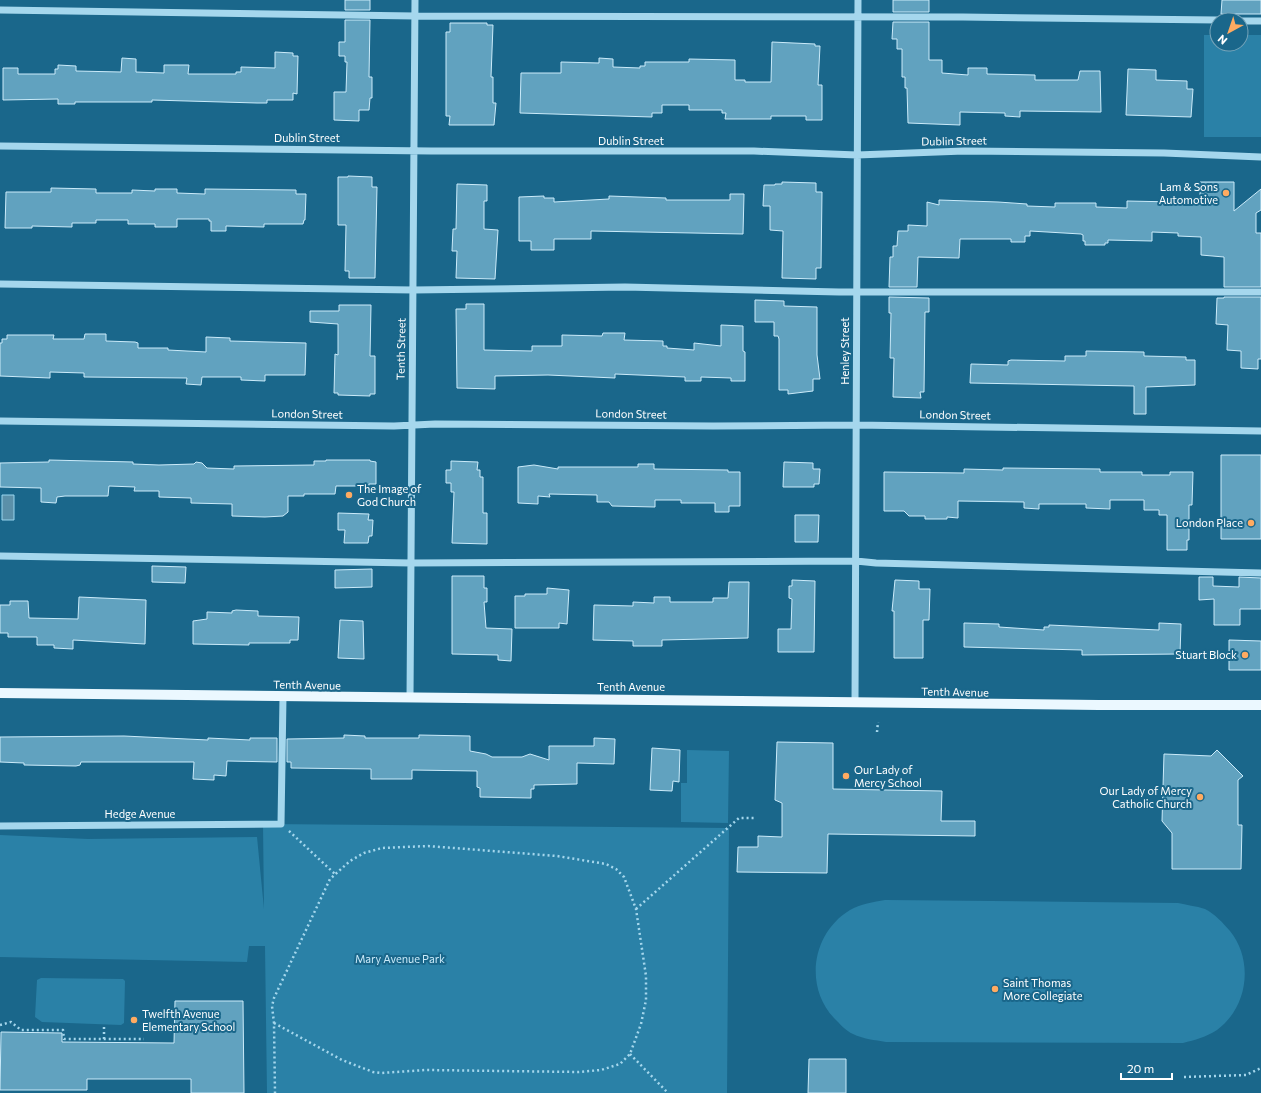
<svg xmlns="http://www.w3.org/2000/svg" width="1261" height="1093" viewBox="0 0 1261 1093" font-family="Commissioner,sans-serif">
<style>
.green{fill:#2a81a7}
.water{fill:#5b90a9;stroke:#98d6ef}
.building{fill:#61a2bf;stroke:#cbebfa}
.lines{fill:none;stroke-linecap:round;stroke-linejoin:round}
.path{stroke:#a5d7ed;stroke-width:2.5;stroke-dasharray:2 3;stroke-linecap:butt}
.minor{stroke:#a5d7ed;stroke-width:7}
.major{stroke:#ebf8ff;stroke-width:10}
.poi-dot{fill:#ffab61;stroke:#1a678b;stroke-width:1.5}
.labels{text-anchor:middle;stroke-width:4;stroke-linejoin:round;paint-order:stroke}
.street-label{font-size:11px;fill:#fff;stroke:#1a678b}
.poi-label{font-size:11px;fill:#fff;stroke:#1a678b;text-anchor:end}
.park-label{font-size:11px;fill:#cbebfa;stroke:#1a678b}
</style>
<rect width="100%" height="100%" fill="#1a678b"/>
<path class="green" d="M1204,35h13v9h24v-9h20v102h-57z
M687,750l42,1 -1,72 -47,-1v-39h6z
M263,824l466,4 -2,265h-460l-2,-147h-16l-2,16 -247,-5v-122l88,4 169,-2 7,72z
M885,900l293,3c8,2 18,3 27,6 10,5 18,14 25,22 24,30 18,76 -13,99 -11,7 -22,10 -34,13l-297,-1c-11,-2 -23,-3 -33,-8 -7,-3 -13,-10 -19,-16 -30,-32 -22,-85 16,-108 10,-6 24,-8 35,-10z
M41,978l82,1 2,2 -1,42 -3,2 -79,-3 -7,-5 2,-37z"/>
<path class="water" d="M2,495h12v25h-12z"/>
<path class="building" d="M345,0h25v10h-25z
M893,0h36v12h-36z
M1222,0h39v14h-40z
M345,20h25l-1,57h3v21h-2l-1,12h-10v11l-25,-1v-28h12l1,-30h-2v-6h-6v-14h6z
M893,22h36v38h13v13l26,2v-7h19v6l48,1v5h43l2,-9h20l1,41 -81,-1v6l-15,-1v-3l-45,-1v13l-52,-2 -1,-35h-2v-11h-3v-28h-5v-10h-5z
M450,23h37v2h6l-2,52h2v26h3l-2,22h-45l1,-9h-4v-84h4z
M772,42l43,2v2h5l-2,39h4v35h-16v-4h-35v3h-46l1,-6h-4v-3h-33v-5h-27v8h-10v4l-132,-4 1,-40h40v-11l38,1v-5l14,1v8l27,1v-2h5v-4h44v-3l46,1v20h10v2h26z
M275,52l18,1v3h5l-1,38 -4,-1v7h-26v3h-10l-105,-3v2h-77v2h-17v-5l-55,1v-32h15v6h37v-5h3v-4l18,1v5l45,1 1,-14 14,1v13l28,1v-8h25l-1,9h48v-2h5v-5l34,1z
M1128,69l28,1v10l31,1v8h6l-2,28 -65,-2z
M348,176l24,1v10h5l-2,91h-26v-7h-4l1,-46h-8v-48h10z
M782,182l34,1v9h6l-1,76h-5v11l-34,-1 1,-47 -13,-1v-24h-7l1,-21h11v-1h7z
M1200,182h34v29l27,-22v21l-5,3v20h5v54h-37v-30l-23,-2v-18l-23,-1v-3l-26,-1v9l-44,-1v3h-3v2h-20v-4h-2v-6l-2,-1 -51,-3v5h-5v6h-14v-3h-51l-1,19 -41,-1 -1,30h-28l1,-30h3v-11h4l1,-15h10v-6l19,1v-24l12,3v-5l59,2 29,2v2l28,1v-4h41v4l31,1v-7l48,1v-4h25z
M457,184l30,1v16h-3v28l14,1 -3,49 -39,-1 1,-27h-5l1,-22h3z
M51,188l45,1v4h36v-3l23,1v-2h22v4l28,1v-5l91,1v4h10l-1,26h-1l-1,4h-39v3l-38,-1v5h-15v-10h-2v-2h-32v8h-22v-3h-27v-4h-32v3h-24v4l-40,-1v2h-27l1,-36h45z
M730,194h14l-1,40 -152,-3v8h-37v11h-23v-9h-12v-44l25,-1v2h10v4l55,-3v-3l57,2v2h64z
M889,297l40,1v14h-4l-1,80h-4l1,6 -28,-1 1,-39h-4l1,-45h-2z
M1224,297h37v62h-3v10l-17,-1v-17l-14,-1 1,-25 -12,-1 1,-26h7z
M755,300l29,1v5l33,1v48l3,24h-7v12l-25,3v-4h-9v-51l-1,-3h-4v-14h-19z
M466,304h18v46l48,1v-5h30v-11l40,1 1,-3h22l-1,7 39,1v5h4v2l27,2v-7l27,3v-21l22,1v25l2,1v29h-14v-3l-30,-1v4h-16v-4l-70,-3v4l-67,-3 -53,1v13l-38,-1 -1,-79h10z
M339,305h32l-1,51h5v38h-5v2l-32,-1v-2h-4l1,-39 3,1v-31l-28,-2v-11h29z
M85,334h21v7l29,1 3,1v5h30v2l38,2v-15l24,1v3l76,2 -1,32h-40v6l-24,-1v-3h-39l-1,8 -15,-1 1,-6 -103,-1v-4l-34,-1v6l-50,-2v-33h2v-4h5v-4h47l-1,4h31z
M1086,351l58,1v4l42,1v3h9v25l-49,2v27h-12v-28l-164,-3 1,-19 37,1v-4l3,-1 54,1v-5h21z
M1221,455h40v84h-40z
M49,460l84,2v2l26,1 35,-1 2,-2 6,1 5,5 27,1v-3l80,-1v-4h12v-1h44v1l6,1v22h-7v2h-33l-1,8h-31v2h-16v16l-5,4 -18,1 -33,-1v-12l-41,-1v-5l-32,-1v-6h-25l1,-4 -26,-1 -1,10h-43l-8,1 -1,6 -15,-1v-14l-41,-1v-24l49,-1z
M451,461l27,1 -1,8h3v7h3v36h4v31l-35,-1 2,-51h-3v-9h-5v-13h5z
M784,462l29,1v6h7l-1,15h-5v3h-31z
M638,464h16v5l74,1v2h12v34h-11v6h-14v-9h-34v-3h-26v7l-43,-1 -3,-4h-12v-7l-48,-1 1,3 -12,-1v8l-20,-1v-36l16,-2 24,4v-2h80z
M1003,468l97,1v3h42v3h28v-3h23l-1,33h-3v35h-2v10h-20v-35h-8v-5h-15v-10h-34v9l-24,-1v-4h-47v5l-15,-1v-6l-66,-1v17l-11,-1v2h-22v-3h-16l-5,-5h-20v-39l80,1v-4l39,1z
M338,513l31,1 -1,6h5l-1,16h-3l-1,7h-24l1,-13h-7z
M795,515h24l-1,27h-23z
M152,566l34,1 -1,16 -33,-1z
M372,569v18l-37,1v-18z
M452,576h32v12h3v14h-3l2,26 26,1 -1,32 -13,-1v-5l-46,-1z
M1199,577h14v9l26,1v-10l22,1v31h-21v16h-26v-26l-15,1z
M792,580l23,1 -1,71h-36v-23h13l1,-30 -3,-1v-12h3z
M895,580l24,1v8h11l-1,31h-6v38h-29v-47h-2z
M729,582h20l-1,56 -86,2v6h-29v-5l-40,-1 1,-35 39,1v-4l21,1v-6h16v5h43v-4h15z
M547,588l22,2 -2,34 -8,-1v5h-44v-32h10v-2h22z
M79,597l67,3 -1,44 -72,-4v9l-19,-1v-3h-17v-8h-29v-4h-8v-28h10v-4h18l1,17 49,1z
M236,610l22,1v5l41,1 -1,23h-8v3h-41v2l-56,-1v-23l14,-2v-7l25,1v-2z
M340,620l23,1 1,38 -26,-1z
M964,623l35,1v3l45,3v-3h5v-2l110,5v-7l22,1 -1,30 -98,1v-5l-118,-3z
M1229,640l32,1v29h-32z
M344,735l21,1v2h54v-3l51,1v15l16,3 6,3h30l8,-3 19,6v-14h45v-8l21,1 -1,25 -37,-1v21l-43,1v4h-3v9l-51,-1v-9l-3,-1v-16l-65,-1v9h-41v-10l-80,-1v-6h-4v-23l57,-1z
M124,736l84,4v-2l42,2v-2h27v24l-50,-1 -1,15 -12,-1v5l-21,-1 1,-17h-113l-1,3 -4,1 -52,-1v-2l-24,-1v-25z
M777,742l56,1v46l109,2 -1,30h34v15l-147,-2 -1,39 -90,-1 1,-25h20v-11l24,1v-34l-7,-3z
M652,748l28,2 -1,32 -6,-1 -1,10 -22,-1z
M1217,750l26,26 -5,4v45h4l-1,44h-69v-36l-10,-12 2,-67 47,2z
M175,1001h68l1,92h-53v-14h-104v11h-87l1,-58 61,1v9l112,1z
M809,1059h37v34h-38z"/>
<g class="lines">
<path class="path" d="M877,732l1,-10
M289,831l46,43
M636,909l103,-91h15
M274,1023l68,37 31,12 8,1 45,-3 153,2 22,-2 19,-6 10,-10 11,-30 5,-24v-24l-10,-67 -12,-32 -8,-8 -10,-5 -49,-8 -129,-10 -46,2 -18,5 -14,8 -20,18 -56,119 -2,8 2,17 1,70
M0,1025l11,-3 10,8h42l1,9h80
M104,1039v-14
M630,1054l38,39
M1184,1077l62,-2 15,-7"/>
<path class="minor" d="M0,10l415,6 548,1 254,3
M1241,21h20
M0,146l431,5h323l103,4 107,-4 200,2 97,4
M0,284l413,6 212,-3 214,5h422
M0,421l394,5 41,-2 278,2 143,-1 405,6
M0,556l411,7 445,-2 20,2 385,10
M410,698l5,-698
M855,702l3,-702
M0,826l281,-2 2,-127"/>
<path class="major" d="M0,693l1099,12h162"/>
</g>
<g class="poi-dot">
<circle cx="1226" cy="193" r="4"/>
<circle cx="349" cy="495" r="4"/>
<circle cx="1251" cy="523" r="4"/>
<circle cx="1245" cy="655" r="4"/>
<circle cx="846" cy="776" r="4"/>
<circle cx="1200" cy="797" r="4"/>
<circle cx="995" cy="989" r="4"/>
<circle cx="134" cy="1020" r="4"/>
</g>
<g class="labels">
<g class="street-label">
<text x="307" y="142">Dublin Street</text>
<text x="631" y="145">Dublin Street</text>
<text transform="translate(954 141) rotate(-1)" y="4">Dublin Street</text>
<text transform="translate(401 349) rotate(-89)" y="4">Tenth Street</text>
<text transform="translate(845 351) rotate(-90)" y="4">Henley Street</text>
<text transform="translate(307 414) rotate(1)" y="4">London Street</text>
<text transform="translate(631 414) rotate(1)" y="4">London Street</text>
<text transform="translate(955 415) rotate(1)" y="4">London Street</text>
<text transform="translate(307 685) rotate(1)" y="4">Tenth Avenue</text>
<text x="631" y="691">Tenth Avenue</text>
<text transform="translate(955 692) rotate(1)" y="4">Tenth Avenue</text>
<text x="140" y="818">Hedge Avenue</text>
</g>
<g class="poi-label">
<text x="1218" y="191">Lam &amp; Sons<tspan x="1218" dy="13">Automotive</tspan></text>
<text x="357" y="493" text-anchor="start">The Image of<tspan x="357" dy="13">God Church</tspan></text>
<text x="1243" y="527">London Place</text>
<text x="1237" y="659">Stuart Block</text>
<text x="854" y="774" text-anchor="start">Our Lady of<tspan x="854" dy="13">Mercy School</tspan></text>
<text x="1192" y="795">Our Lady of Mercy<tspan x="1192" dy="13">Catholic Church</tspan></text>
<text x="1003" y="987" text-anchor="start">Saint Thomas<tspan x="1003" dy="13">More Collegiate</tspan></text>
<text x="142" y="1018" text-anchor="start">Twelfth Avenue<tspan x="142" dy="13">Elementary School</tspan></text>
</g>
<g class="park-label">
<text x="400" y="963">Mary Avenue Park</text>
</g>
</g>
<g transform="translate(1229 32) rotate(220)"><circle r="19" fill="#1a678b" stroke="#76a4b9"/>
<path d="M0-3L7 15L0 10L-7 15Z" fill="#ffab61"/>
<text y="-6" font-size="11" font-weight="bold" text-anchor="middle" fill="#ffffff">N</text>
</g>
<path d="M1121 1073v6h51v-6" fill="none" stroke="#ffffff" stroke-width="2"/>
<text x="1127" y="1073" font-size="12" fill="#ffffff" stroke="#1a678b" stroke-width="3" paint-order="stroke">20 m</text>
</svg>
